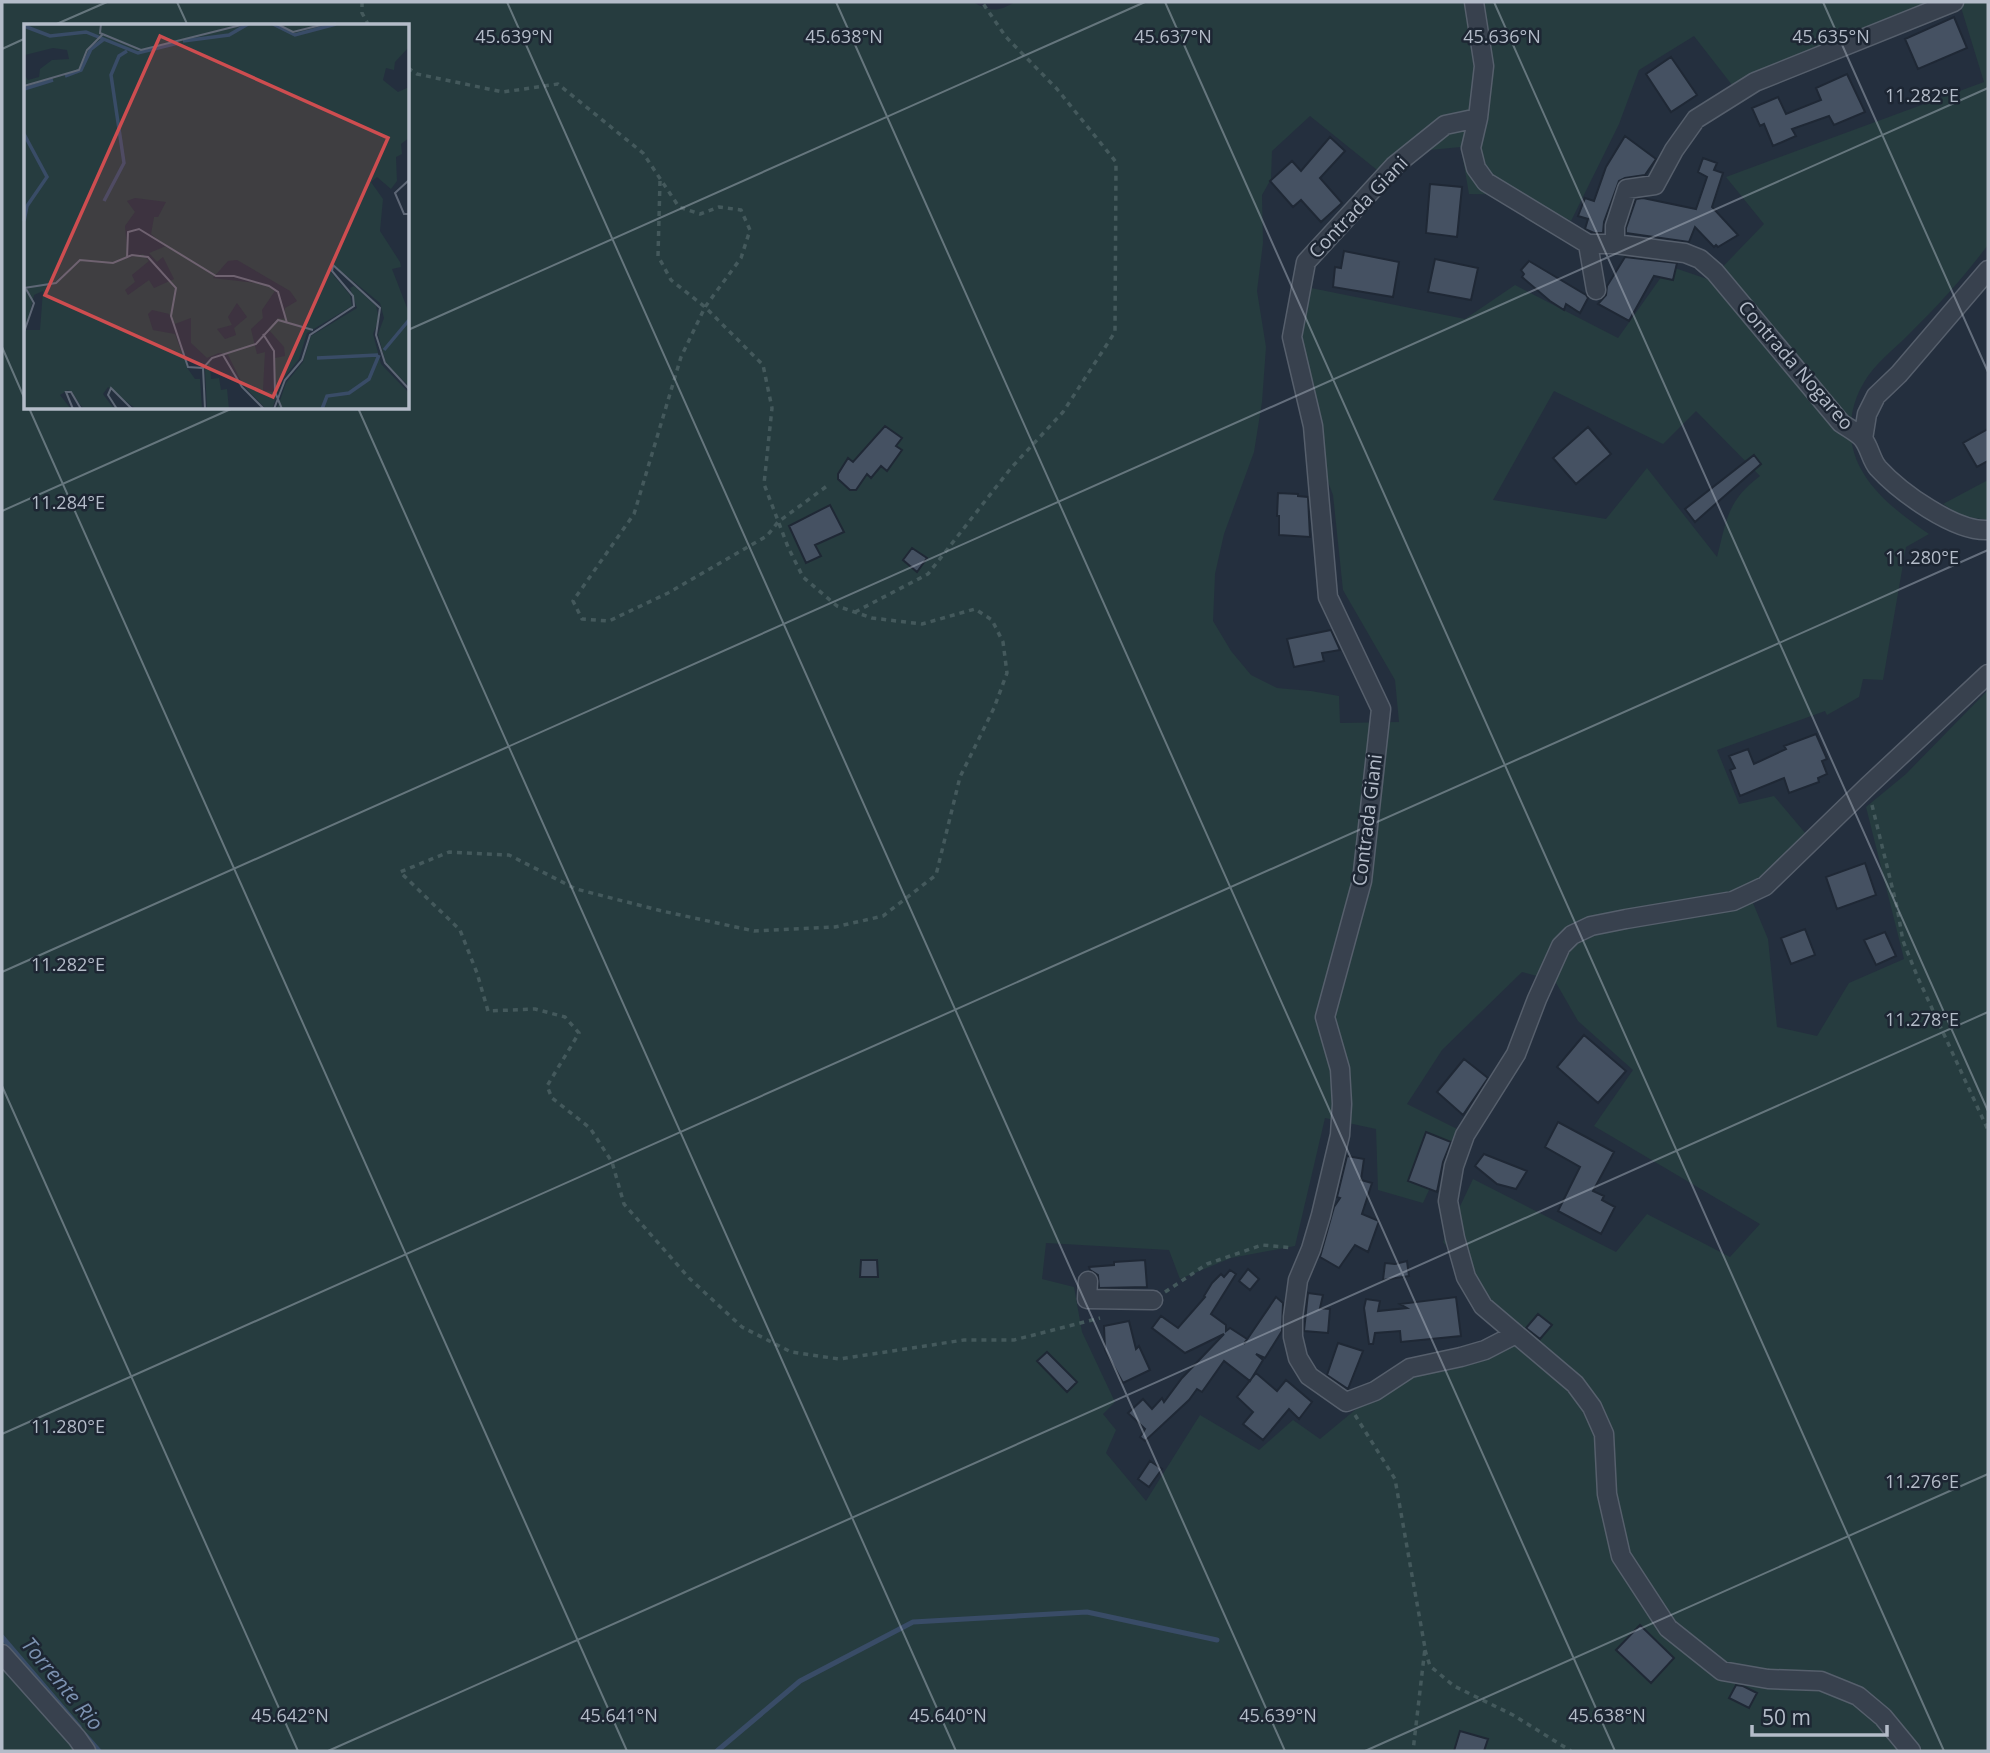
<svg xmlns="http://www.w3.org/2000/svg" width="1990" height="1753" viewBox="0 0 1990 1753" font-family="'Open Sans',sans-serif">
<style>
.green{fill:#263c3f;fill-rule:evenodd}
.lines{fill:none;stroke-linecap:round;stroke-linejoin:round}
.stream{stroke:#394c67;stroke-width:5}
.building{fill:#455162;stroke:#1f2835;stroke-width:2}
.minor-casing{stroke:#565f6c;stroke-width:21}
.path{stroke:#44595c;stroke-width:3.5;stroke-dasharray:5 5;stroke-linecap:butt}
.minor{stroke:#38414e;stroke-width:18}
.ticks{fill:none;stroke:#b4bcc9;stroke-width:2;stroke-opacity:0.45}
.labels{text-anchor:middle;stroke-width:5;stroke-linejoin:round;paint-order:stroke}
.street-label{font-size:19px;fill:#b4bcc9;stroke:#1d2633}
.water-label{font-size:21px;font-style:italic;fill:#7c92b1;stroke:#1d2633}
.inset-river{fill:none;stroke:#394c67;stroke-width:3.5}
.inset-road{fill:none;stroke:#5e6776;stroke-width:2}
.view{fill:#ce4d50;fill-opacity:0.15;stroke:#ce4d50;stroke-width:3.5}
.inset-edge{fill:none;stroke:#b4bcc9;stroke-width:3.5}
.ticks-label{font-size:18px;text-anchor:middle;fill:#b4bcc9;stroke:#1d2633;stroke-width:5;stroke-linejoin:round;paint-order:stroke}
</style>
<rect width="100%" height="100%" fill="#242f3e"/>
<path class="green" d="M2,2h971c17,10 25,10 42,0h973v243c-23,30 -48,59 -75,85 -14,15 -33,29 -45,46 -10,15 -15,28 -17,45 -5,53 39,86 78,113l-23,13 -23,133 -20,-1 -4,18 -32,18 -2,-4 -108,39 22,54 35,-8 32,38 -53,69 15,36 9,88 40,9 32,-53 55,-24 -38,-152 40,-33 82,-84v1061h-1986zM1960,4l24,78 -258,95 38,47 -54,56 -41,-14 -51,72 -103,-53 -50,34 -159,-32 -13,87 14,52 26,69 10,95 52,90 4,42 -59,1 -1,-27 -28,-5 -34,-3 -26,-13 -20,-24 -18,-30 2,-47 9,-40 30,-82 8,-50 4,-55 -9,-56 6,-48 -1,-48 9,-16 1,-28 38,-35 77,62 32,-27 42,-4 8,47 53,1 49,26 48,-97 20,-54 55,-34 45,58zM26,26h382v382h-382zM1554,391l109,53 33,-33 64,65c-33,25 -33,43 -43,81l-70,-89 -41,51 -113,-19zM1522,972l33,9 23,40 55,49 -39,56 166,98 -30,33 -83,-43 -31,38 -143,-73 -30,63 70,84 -26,25 -73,10 -94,78 -27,-19 -34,30 -59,-35 -54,86 -40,-48 10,-23 -13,-16 12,-12 -33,-70 -8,-45 -32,-8 4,-36 123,7 11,29 51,-21 64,-12 30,-128 51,11 2,61 45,13 34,-74 -50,-25 35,-54z
M1988,480v40l-27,-4 -18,-12z"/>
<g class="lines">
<path class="stream" d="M2,1637l77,90
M85,1735l14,16
M717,1751l83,-70 113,-59 174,-10 130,28"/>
</g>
<path class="building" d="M1954,17l13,31 -49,21 -13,-30z
M1671,57l26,38 -26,17 -25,-38z
M1847,74l18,38 -31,13 -5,-9 -37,13 4,7 -23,10 -9,-22 -4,2 -8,-18 26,-11 8,17 35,-14 -5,-12z
M1625,136l31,23 -11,16 -20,3 -6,3 -15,41 -1,11h-9l-9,-4 3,-10 -10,-3 7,-18 9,3 12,-34z
M1330,137l15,14 -25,27 22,25 -21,19 -20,-22 -8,7 -23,-26 22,-20 9,10z
M1703,158l14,5 -3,7 9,3 -11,34 26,28 -20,12 -2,-2 -2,2 -19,-20 -6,15 -63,-9v-5l10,-29 7,-1 53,11 11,-32 -9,-5z
M1430,184l32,3 -5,50 -31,-4z
M1344,251l55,11 -6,35 -60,-10 2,-20 6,1z
M1625,257l52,6 -4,17 -19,-4 -25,45 -31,-17 8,-9 1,-9z
M1435,259l43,9 -7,32 -43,-8z
M1529,261l57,34 2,3 -8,15 -14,-9 -2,6 -14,-9 -28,-24 2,-3 -3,-4z
M885,426l17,12 -6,8 6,4 -15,21 -6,-5 -10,12 -4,-4 -11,16h-6l-12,-11v-5l10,-16 5,4z
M1588,427l23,27 -35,30 -23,-26z
M1988,429v32l-11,6 -14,-24z
M1754,455l7,9 -66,58 -10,-13z
M1278,493l20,1v2l10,1 2,40 -31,-2v-19h-2z
M830,505l14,27 -29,13 6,11 -15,7 -17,-37z
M912,548l15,10 -10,14 -14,-12z
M1331,630l9,20 -18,3 2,8 -30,6 -7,-28z
M1816,734l11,25 -5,2 5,13 -9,4 1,4 -30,11 -5,-15 -44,18 -10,-26 5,-2 -6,-12 19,-7 6,15 32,-15 -2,-3z
M1865,863l11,32 -39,14 -11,-32z
M1805,929l10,26 -24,9 -10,-26z
M1885,932l11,24 -20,9 -12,-25z
M1584,1035l42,36 -28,32 -41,-36z
M1464,1059l24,19 -25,37 -26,-23z
M1558,1122l56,30 -21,39 11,5 -2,4 13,7 -14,27 -43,-23 22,-44 -35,-20z
M1426,1132l25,10 -8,20 -6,30 -29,-11z
M1484,1154l43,17 -11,18 -19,-5 -22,-18z
M1347,1156l17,3 -3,21 11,3 -10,31 17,7 -11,31 -13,-7 -16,23 -19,-11 14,-50 6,-9 -3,-1z
M861,1260h16l1,17h-18z
M1145,1260l2,27 -48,1 -1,-13 -8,-5 -1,-3 25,-2v-3z
M1407,1261l2,15 -26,4 2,-17 10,1z
M1248,1269l11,10 -9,11 -11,-9z
M1230,1270l6,4 -25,40 15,11v6l4,-3 17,11 -3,5 32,-47 7,6 -1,28 -17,27 -9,-4 7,6 -13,21 -26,-20 -22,31 -5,-3 -8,11 -44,41 -5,-4 5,-8 -17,-16 15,-14 9,10 10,-11 2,4 18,-24 42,-44 -39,19 -33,-25 9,-12 17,12 27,-31 -1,-1 8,-13 9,-9 3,3z
M1308,1293l15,2 -3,13 10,1 -2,24 -24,-2z
M1456,1297l5,39 -60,6 -1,-11 -25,2 -2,11h-4l-5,-36 2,-9 14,2 -2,10 29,-3 -7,-4z
M1538,1314l14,11 -12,14 -14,-11z
M1129,1321l7,28 3,-3 11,24 -27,13 -18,-33 -1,-24z
M1338,1343l25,8 -15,38 -21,-14z
M1047,1352l30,30 -10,10 -30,-31z
M1256,1373l21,18 9,-11 26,22 -13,17 -10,-10 -26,31 -20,-16 10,-12 -16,-15z
M1150,1461l12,8 -13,18 -11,-8z
M1640,1625l34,33 -23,25 -35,-33z
M1736,1685l7,1 14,7 -8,15 -20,-10z
M1460,1731l28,8 -4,12h-30z"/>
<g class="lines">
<defs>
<path id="minor" d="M1474,2l10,64 -6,52 -7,30 5,20 10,14 102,62h27l70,9 15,6 15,13 126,151c7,5 17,10 22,16 7,9 8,21 15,29 22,24 77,64 110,62
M1478,118l-33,7 -51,41 -88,96 -14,75 21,89 15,171 53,112 -19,172 -37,136 15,52 2,35 -2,31 -19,80 -10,34 -13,31 -5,37v20l5,21 11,18 37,26 29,-11 35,-23 51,-11 24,-7 31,-16
M1588,244l8,46
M1615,244v-18l12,-37 28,-4 19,-35 22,-31 59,-37 199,-80
M1863,439l4,-25 9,-18 23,-22 89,-104
M1088,1281l-1,18 66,1
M2,1654l75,84 9,13
M1911,1751l-28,-34 -25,-21 -37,-15 -53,-2 -46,-8 -54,-43 -47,-72 -14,-62 -3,-60 -12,-27 -17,-23 -92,-78 -17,-29 -11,-39 -7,-37 6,-35 11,-31 51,-81 21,-55 24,-53 11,-11 19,-9 35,-7 107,-18 32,-15 103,-100 120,-112"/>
</defs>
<use href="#minor" class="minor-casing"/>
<path class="path" d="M362,2v11l7,13
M408,68l9,6 86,18 55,-8 85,69 36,54 21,7 19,-7 22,3 9,20 -9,28 -36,49 -24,50 -47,157 -61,87 9,18 27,2 59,-28 99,-57 11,-14 49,-36
M660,181l-2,75 13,24 34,27 58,58 9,43 -8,76 24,63 15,30 34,29 35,12 50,6 53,-15 17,11 11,22 4,31 -13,35 -34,69 -24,98 -53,41 -48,11 -81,4 -92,-20 -86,-22 -67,-34 -60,-3 -49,20 60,58 17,43 11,38 47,-2 30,8 14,16 -32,53 5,12 38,30 22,34 12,42 65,74 53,49 49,25 48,7 125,-19h50l86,-22
M855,612l73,-38 83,-106 52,-56 52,-80 1,-170 -59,-73 -51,-52 -24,-35
M1872,805l25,102 6,34 15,37 70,152
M1165,1292l42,-28 55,-19 31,3
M1355,1415l40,64 18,102 12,67 -12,103
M1425,1650l5,16 24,20 59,29 58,36"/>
<use href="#minor" class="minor"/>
</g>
<path class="ticks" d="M177,2l11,24M507,2l778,1749M836,2l779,1749M1165,2l779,1749M1494,2l494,1109M1823,2l165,370M52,26l55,-24M2,49l24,-11M408,330l737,-328M2,347l24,55M29,408l598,1343M358,408l598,1343M2,511l231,-103M2,972l1986,-884M2,1086l296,665M2,1434l1986,-884M328,1751l1660,-739M1365,1751l623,-277"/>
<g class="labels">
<g class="street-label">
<text transform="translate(1358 207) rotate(-46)" y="7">Contrada Giani</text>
<text transform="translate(1796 365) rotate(49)" y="7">Contrada Nogareo</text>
<text transform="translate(1367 820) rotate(-83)" y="7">Contrada Giani</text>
</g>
<g class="water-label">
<text transform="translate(62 1684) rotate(50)" y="7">Torrente Rio</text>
</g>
</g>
<g transform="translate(24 24)">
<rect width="385" height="385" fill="#242f3e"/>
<path d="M0,0h385v23l-14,15 -1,8 -8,-2 -3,12 15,12 11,-5v51l-8,6 1,10 -6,3 1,24 -6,8 -14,-12 -6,5 12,17 -3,32 20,31 1,5 -9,2 17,44v73l-23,-22 -8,-30 6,-16 -4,-15 -48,-39 -3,6 21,25 2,11 -45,27 -8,26 -17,21 -10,29h-6l-23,-24 -15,-30 -9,-2 -12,5 -16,-15v-25l-16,6 -6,-10 -17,-4 -4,4 5,16 22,4 13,35 7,10h5l2,30h-66l-28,-22 -5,7 11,15h-30l-16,-19 -8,5 11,14h-47v-335l4,6 11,-3 1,-8 12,-9 17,-1 -2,-9 -14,-2 -28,7 -1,5zM111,174l31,4 -8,15h-4l-3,17 15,12 -17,7 8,9 6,-5 11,22 -20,9 -5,-8 -21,15 -3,-5 10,-8 -3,-7 17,-14 -6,-7 -15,4 -3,-32 10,-14 -8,-11zM213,236l53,31 7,10 -12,7 -1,11 -6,-1 -10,11 16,18 1,9 -10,2 -1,34 -11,-1 2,-39 -8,2 -6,-25 12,-11 -1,-8 13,-19 -10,-7 -52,-6 15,-17zM19,267l-3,39h-14l8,-35zM213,279l10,14 -13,11 2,7 -11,4 -8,-10 15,-4 -4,-8zM330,262l22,20 3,13 -6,15 8,30 28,29v16h-132l9,-26 17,-21 8,-26 46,-28 -7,-20zM186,337l1,18 8,-1 2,12 6,-1 2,20h-22l-2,-40z" fill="#263c3f" fill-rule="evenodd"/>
<path class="inset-river" d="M249,0l22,11 41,-11M0,2l26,10 36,-4 52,21 40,-10M159,17l46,-6 19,-11M41,52l16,-6 10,-21 13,-10M0,65l29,-9M0,110l23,43 -20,29 -3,15M80,177l20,-38 -13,-88 8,-19 8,-5M360,326l25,-30M293,334l61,-3M298,385l5,-13 22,-3 20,-14 10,-24"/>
<path class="inset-road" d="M77,0l-1,9 41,17 104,-26M253,0l16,8 32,-8M0,62l55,-16 8,-20 16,-16M385,156l-14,13 9,21h5M103,234l1,-26 11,-3 77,47h18l35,10 9,6 9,31M0,264l32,-5 24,-23 33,3 19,-8 16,2 28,31 -5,28 17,51 15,1M0,308l10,-29 -8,-14M239,310l11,17 1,41 7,17M199,331l19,32 22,22M49,385l-7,-17h5l10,17M93,385l-9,-14 3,-7 21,21M181,385l-2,-41 9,-10 44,-14 22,-24 35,10M250,385l11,-29 17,-20 8,-25 44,-29 -1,-10 -21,-25 1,-6 47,43 -4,27 9,28 24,26"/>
<path class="view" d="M136,12l228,102 -115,259 -228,-102z"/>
<rect width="385" height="385" class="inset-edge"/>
</g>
<g class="ticks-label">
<text x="1502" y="43">45.636°N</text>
<text x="514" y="43">45.639°N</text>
<text x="844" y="43">45.638°N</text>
<text x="1173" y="43">45.637°N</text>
<text x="1831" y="43">45.635°N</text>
<text x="1922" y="102">11.282°E</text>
<text x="68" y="509">11.284°E</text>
<text x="1922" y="564">11.280°E</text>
<text x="68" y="971">11.282°E</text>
<text x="1922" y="1026">11.278°E</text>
<text x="68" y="1433">11.280°E</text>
<text x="1922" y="1488">11.276°E</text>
<text x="290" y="1722">45.642°N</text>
<text x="619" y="1722">45.641°N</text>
<text x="948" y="1722">45.640°N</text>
<text x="1278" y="1722">45.639°N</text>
<text x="1607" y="1722">45.638°N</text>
</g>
<rect width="1990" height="1753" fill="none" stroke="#b4bcc9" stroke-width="7"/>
<path d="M1752 1725v10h135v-10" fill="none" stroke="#b4bcc9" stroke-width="3.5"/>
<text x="1762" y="1725" font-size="21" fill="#b4bcc9" stroke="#1d2633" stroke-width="5" paint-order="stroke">50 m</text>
</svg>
